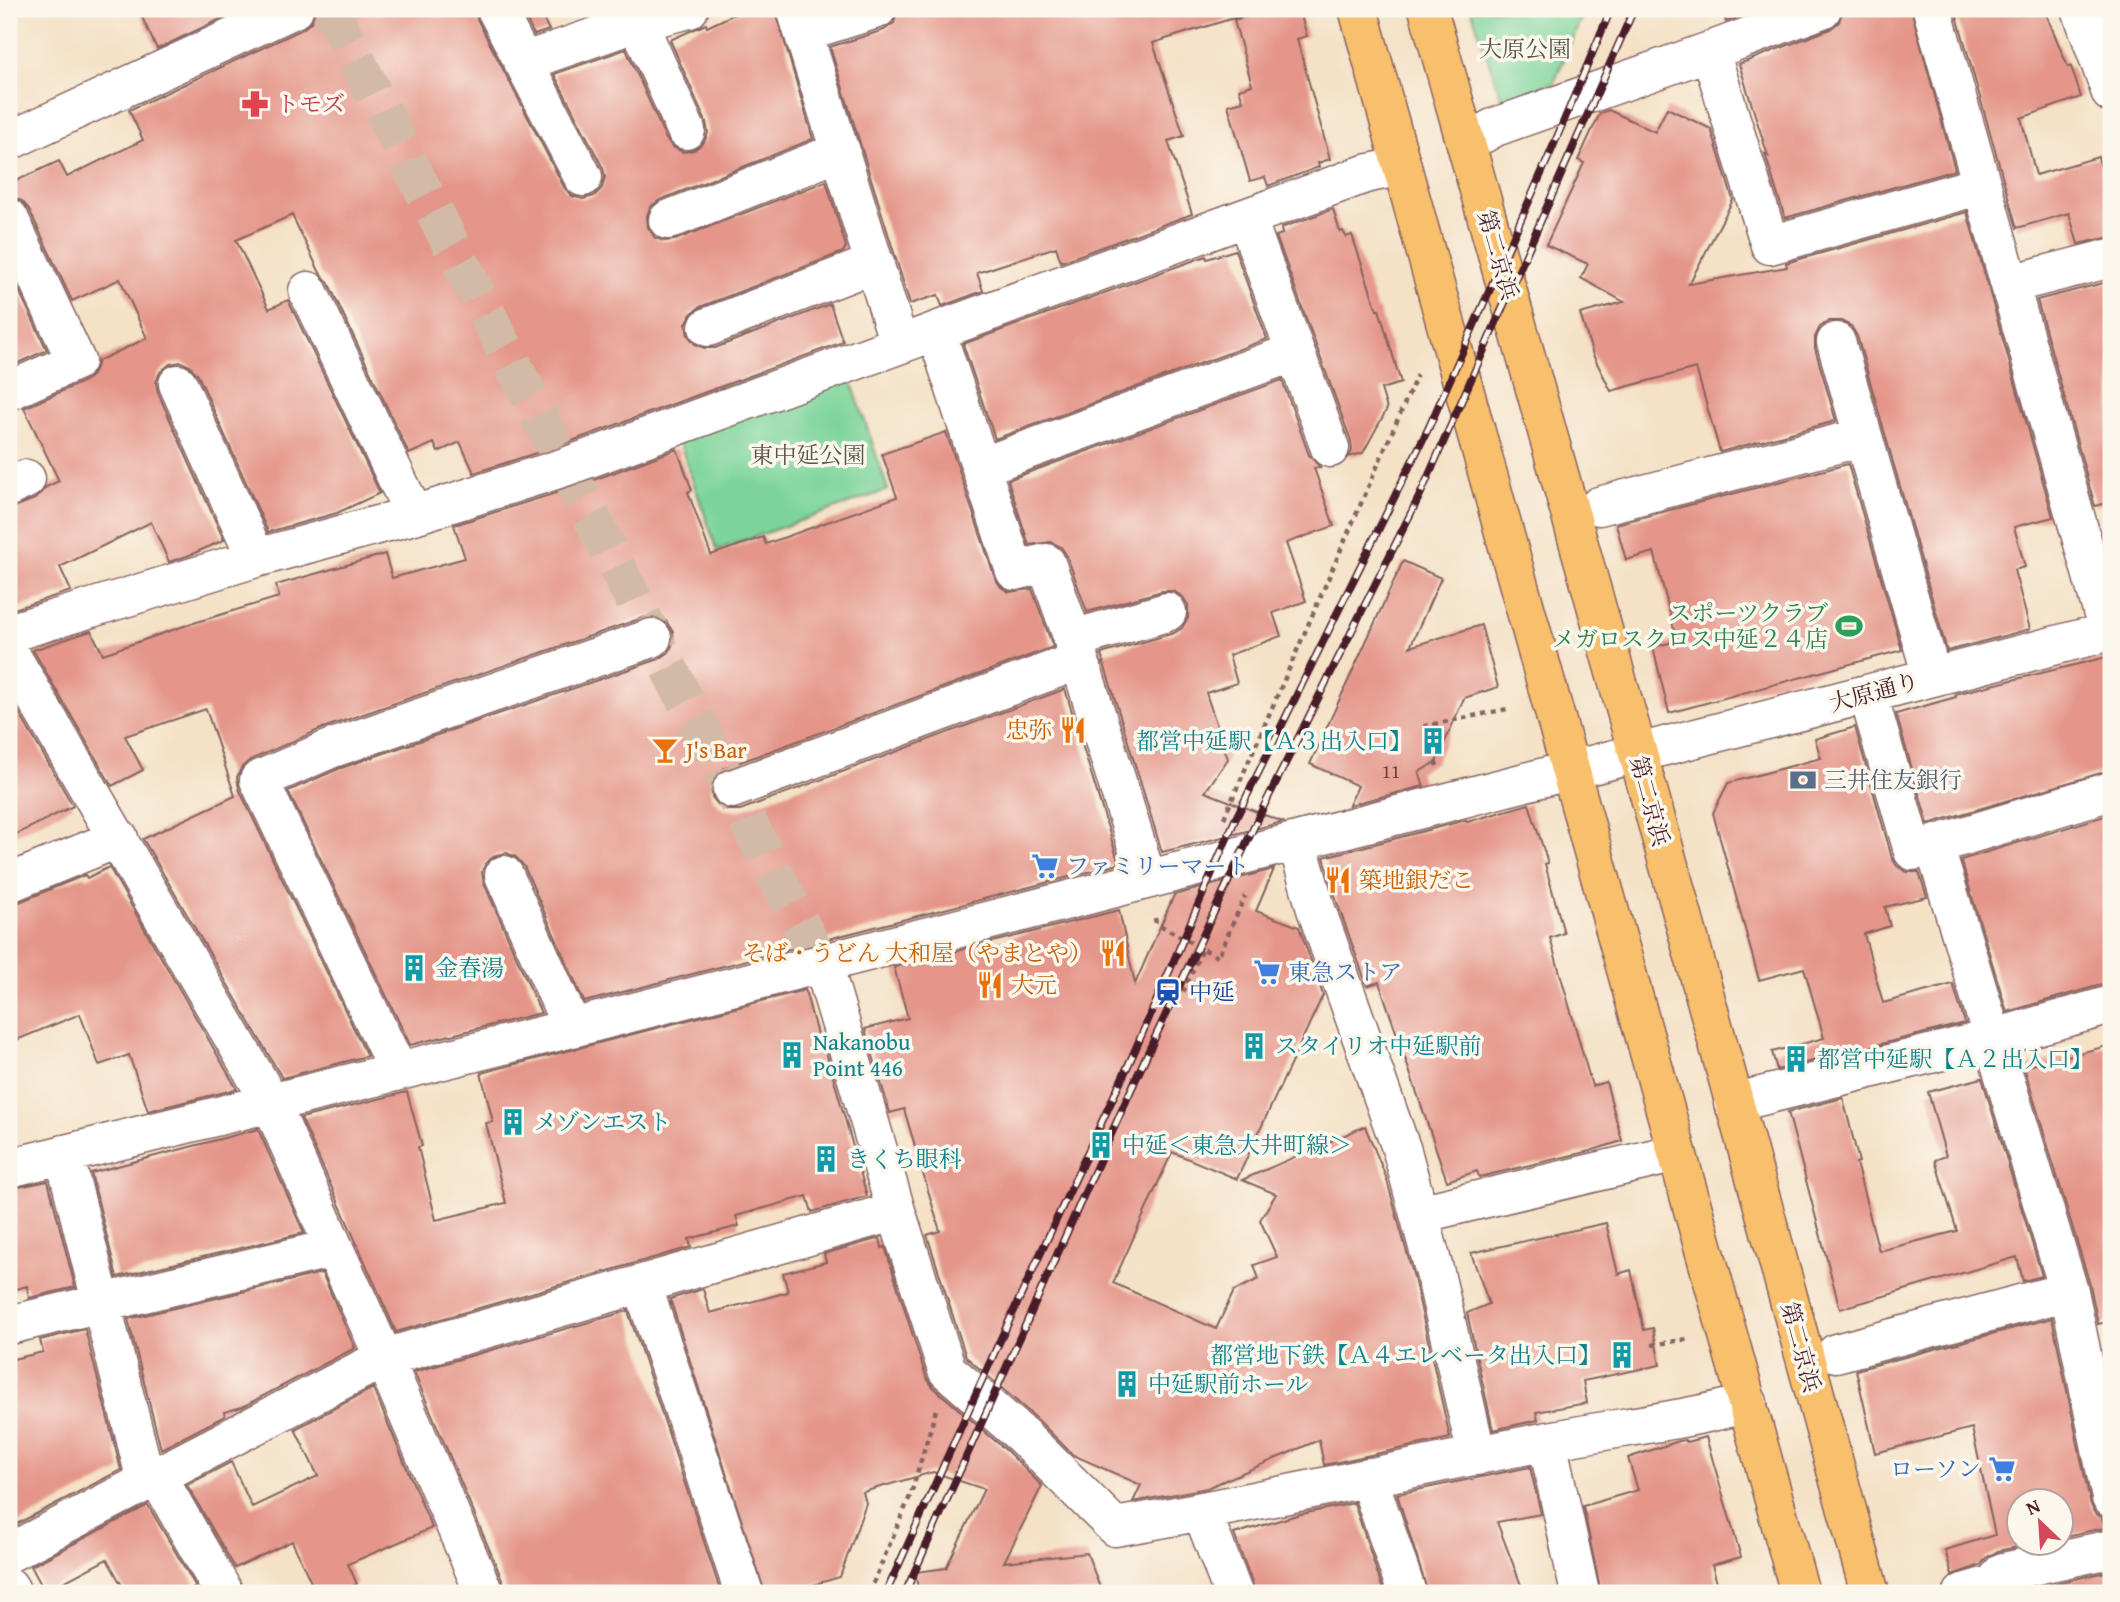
<svg xmlns="http://www.w3.org/2000/svg" width="2120" height="1602" viewBox="0 0 2120 1602" font-family="'Gentium Book Plus','Noto Serif JP',serif">
<style>
.green{fill:#7bd49a;stroke:#627a62;stroke-width:2}
.building{fill:#e5968a}
.lines{fill:none;stroke-linecap:round;stroke-linejoin:round}
.minor-tunnel{stroke:#d2baa7;stroke-width:38;stroke-dasharray:38 19;stroke-linecap:butt}
.minor-casing{stroke:#866361;stroke-width:41}
.highway-casing{stroke:#866361;stroke-width:41}
.path{stroke:#866361;stroke-width:4.5;stroke-dasharray:5 5;stroke-linecap:butt}
.minor{stroke:#fff;stroke-width:38}
.highway{stroke:#f8bf6c;stroke-width:38}
.rail-casing{stroke:#4a1f2b;stroke-width:8}
.rail{stroke:#fbf7ec;stroke-width:5;stroke-dasharray:16;stroke-linecap:butt}
.labels{text-anchor:middle;stroke-width:7;stroke-linejoin:round;paint-order:stroke}
.number-label{font-size:19px;fill:#713d43}
.park-label{font-size:23px;fill:#59554c;stroke:#fbf7ec}
.health-label{font-size:23px;fill:#be3a42;stroke:#fbf7ec;text-anchor:start}
.street-label{font-size:23px;fill:#4a1f2b;stroke:#fbf7ec}
.leisure-label{font-size:23px;fill:#27864d;stroke:#fbf7ec;text-anchor:end}
.food-label{font-size:23px;fill:#c56008;stroke:#fbf7ec;text-anchor:start}
.culture-label{font-size:23px;fill:#0d838f;stroke:#fbf7ec;text-anchor:start}
.service-label{font-size:23px;fill:#4e5e75;stroke:#fbf7ec;text-anchor:start}
.shop-label{font-size:23px;fill:#366cbe;stroke:#fbf7ec;text-anchor:start}
.transit-label{font-size:23px;fill:#164399;stroke:#fbf7ec;text-anchor:start}
</style>
<rect width="100%" height="100%" fill="#fbf7ec"/>
<filter id="ink" filterUnits="userSpaceOnUse"><feTurbulence type="fractalNoise" baseFrequency=".0143" numOctaves="2"/><feDisplacementMap in="SourceGraphic" scale="14" xChannelSelector="R" yChannelSelector="G"/><feConvolveMatrix kernelMatrix="1 2 1 2 8 2 1 2 1" color-interpolation-filters="sRGB"/></filter>
<filter id="wash" filterUnits="userSpaceOnUse"><feTurbulence type="fractalNoise" baseFrequency=".00686" numOctaves="4" result="noise"/><feDisplacementMap in="SourceGraphic" scale="28" xChannelSelector="R" yChannelSelector="G"/><feGaussianBlur stdDeviation="1.57" result="paint"/><feColorMatrix in="noise" values="0 0 0 0 0 0 0 0 0 0 0 0 0 0 0 0 0 1.4 0 .05"/><feComposite in="paint" operator="in"/></filter>
<g filter="url(#wash)">
<rect width="100%" height="100%" fill="#f4e1c6"/>
<path class="green" d="M1471,9h114l-31,74 -52,18z
M850,377l38,113 -171,60 -39,-112z"/>
<g id="blocks">
<path class="building" d="M138,9h104l-85,40z
M315,9h159l3,10 87,168 8,9 11,3 11,-3 8,-8 3,-11 -2,-9 -49,-94 72,-25 40,90 7,8 10,5 11,-2 10,-8 4,-9 -2,-11 -36,-82 36,-16 1,3 38,-18h30l38,130 -153,61 -10,7 -3,9 1,11 7,11 9,3 11,-1 151,-59 20,66 -3,5 -143,55 -9,7 -5,10 2,11 7,9 9,4h11l115,-44 13,38 -285,104 -84,27 -14,-31 -22,10 -4,-9 -25,11 -81,-172 -8,-9 -28,-58 -56,25 33,69 19,-9 92,193 -43,20 -69,19 -70,-157 -8,-9 -9,-4 -11,2 -10,8 -4,10 2,11 66,147 -34,15 -21,7 -18,-40 -91,45 11,24 -57,18 -5,-3v-97l26,-10 11,-12 13,-6 -35,-73 61,-27 9,-8 4,-12 49,-23 -27,-59 -48,22 -43,-92 -7,-8 -8,-4 -5,-13 50,-23 8,16 76,-37 -14,-30 174,-81 9,-8z
M521,9h17l11,21 -15,5z
M898,9h341l1,7 -87,27 31,93 -16,5 24,73 -131,48 -5,-15 -79,26 6,18 -41,15 -4,-11 -28,9 -80,-257 54,-17 10,-7z
M1273,9h26l8,27 -10,3 33,120 -12,4 1,4 -51,19 -3,-9 -15,4 -22,-76 15,-4 -4,-12 13,-4 -18,-65z
M1722,9h38l-34,13z
M1843,9h68l44,161 -170,48 -20,-64 3,2 -29,-92 91,-35 9,-7z
M1955,9h89l24,58 3,-1 10,31 -60,21 15,57 62,-18 13,47v33l-33,7 -9,-31 -52,15z
M1667,108l44,21 22,71 -44,84 98,-17 -1,-4 181,-51 86,305 -39,10 11,40 -11,3 16,59 -83,22 -90,-315 -6,-10 -10,-5h-12l-9,6 -5,10v11l21,73 -116,31 -24,-84 -85,23 -18,-36 -13,-41 44,-12 -43,-24 7,-14 -42,-19 38,-82 -6,-3 22,-47 9,-3 46,22z
M1333,209l7,23 3,-1 3,6 6,-2 25,75 2,-1 22,74 -20,6 6,20 -24,44 -14,4 3,-6 -1,-10 -75,-205 6,-2 -1,-6z
M1235,250l32,89 -272,100 -32,-95 243,-88 1,3z
M9,269l38,81 -38,17z
M2111,281v221l-16,4 -58,-206z
M1282,380l27,75 11,12 -6,1 20,58 -48,17 20,58 -33,12 8,23 -52,19 8,28 -31,10 22,66 -23,33 78,30 -121,30 -61,-198 73,-21 8,-5 6,-10v-13l-5,-8 -10,-6h-11l-75,21 -20,-56 -6,-9 -10,-5 -22,3 -21,-65z
M946,432l49,146 6,9 8,5 23,-3 21,58 -329,121 -8,7 -5,10 1,12 7,9 9,4h12l325,-121 54,175 -535,138 -60,-136 -8,-9 -9,-4 -11,2 -10,8 -4,9 2,11 57,130 -131,32 -122,-254 50,-22 321,-110 10,-7 5,-11 -1,-9 -7,-11 -11,-5 -10,1 -322,111 -73,32 -8,7 -5,10 2,12 128,267 -85,22 -139,-239 92,-43 -29,-87 -81,27 18,34 -31,16 -79,-136 58,-19 12,23 84,-29 92,-28 -3,-12 109,-31 7,24 73,-20 -11,-33 118,-37 105,-39 15,41 -4,2 23,63 52,-18 3,7 131,-47 -15,-43z
M1848,464l54,186 -233,63 -16,-66 24,-6 -23,-89 -28,8 -10,-36z
M1403,561l38,17 -31,69 71,-22 17,62 -34,11 -28,64 -17,10 5,14 -75,19 9,-19 -48,-22z
M2111,656v114l-183,54 -32,-110 60,-17 -1,-3z
M18,711l55,95 -64,32v-123z
M1855,727l37,131 5,8 10,6h12l8,25 -42,10 5,19 -26,8 19,69 70,-19 12,39 -188,47 -5,-18 52,-14 -20,-70 -45,12 -46,-167 15,-30 93,-25 -6,-19z
M1529,804l19,59 -3,1 19,69 -14,5 42,148 14,-4 16,59 -32,10 -111,26 -2,-6 -30,10 -68,-199 -12,4 -30,-84 -13,-45 142,-37 1,2z
M2111,814v168l-104,30 -46,-152z
M109,867l128,222 -89,22 -19,-56 -30,10 -19,-51 -71,29v-139l8,-1 68,-28 2,3z
M1274,869l-18,42 43,16 24,68 -86,184 -65,-27 -59,131 103,46 18,-38 25,-12 -5,-14 23,-8 -17,-37 16,-26 -34,-14 123,-54 21,51 28,101 36,160 -126,27 -5,-25 -112,48 -74,14 8,-17 -68,-30 -36,-36 -71,-62 -39,-122 13,-4 -36,-122 -14,4 -25,-84 43,-11 -14,-51 225,-57 16,74 39,-89z
M805,990l14,52 4,-1 44,155 -55,16 -5,-16 -71,20 3,10 -50,13 2,8 -295,85 -95,-214 106,-26 15,54 -4,1 18,73 70,-17 -20,-80 7,-1 -12,-49z
M2111,1045v276l-13,3 -8,-39 -66,-218z
M1982,1078l60,198 -19,5 -6,-24 -177,52 -52,-197 55,-14 16,64 -3,1 23,88 78,-20 -22,-71 11,-4 -18,-64z
M258,1129l46,104 -187,44 -26,-104z
M48,1181l27,106 -46,11 -2,-12 -18,5v-102z
M1606,1223l12,51 13,-4 13,60 9,-2 7,37 -77,16 4,22 -51,9 2,8 -45,10 -26,-117 22,-9 -18,-51z
M880,1238l2,10 3,-1 41,130 7,10 75,65 34,34 -38,76 83,-9 15,40h-184l-2,-21 30,-4 38,-79 -51,-17 -70,20 3,11 -26,74 -55,16h-20l-95,-294 33,-10 7,24 78,-21 -5,-19 43,-11 -2,-8z
M322,1273l33,75 -113,59 -18,5 1,4 -64,33 -33,-130z
M628,1311l93,282h-216l-1,-9 -90,-212z
M2052,1318l38,184 4,10 8,6 2,10 -43,9v-36h-42v42h17l-38,8 -12,7 -5,7 -29,10 -7,-25 50,-15 -23,-107 -97,25 -19,-83z
M85,1329l36,141 -112,58v-168l34,-8 -3,-12z
M373,1388l59,140 -84,36 9,20 -20,9h-21l-24,-52 -57,27 -48,-83 44,-23 21,45 66,-31 -23,-47z
M1706,1437l35,120 -29,8 6,22 -22,6h-95l-18,-87 55,-16 -10,-32 51,-17 6,-1 1,2z
M1530,1467l11,47 -44,8 27,71h-96l-31,-99z
M1354,1503l30,90h-130l-1,-8 -19,-51 63,-19z
M148,1505l48,82 -13,6h-57l-19,-34 -62,33 -14,-26z
M2111,1571v22h-97l2,-1z"/>
</g>
</g>
<g filter="url(#ink)">
<use href="#blocks" fill-opacity="0" stroke="#866361" stroke-width="2"/>
<g class="lines">
<path class="minor-tunnel" d="M330,9l491,955"/>
<defs>
<path id="minor" d="M496,9l87,168
M632,9l54,121
M796,9l103,335
M1932,9l176,623
M2081,9l30,84
M804,32l73,-23
M1710,51l60,194 212,-60
M523,62l115,-40 51,-13
M9,141l285,-132
M1466,143l29,-16 215,-76 112,-42
M9,218l67,143 -67,30
M1247,219l83,229
M668,220l173,-69
M2010,284l101,-26
M308,291l106,224
M708,327l167,-64
M936,331l79,240 31,-8 27,76 94,-27
M1836,342l96,335
M178,384l78,174
M981,467l314,-115
M9,487l17,-8
M1599,506l264,-69
M9,633l247,-75 158,-43 151,-48 800,-293 37,-8
M1073,639l74,240
M9,652l262,451 63,145 50,110 100,235
M1868,694l45,157 21,-6
M732,789l348,-129
M2111,791l-177,54 135,446 42,207
M1297,842l19,67 86,242 33,122 42,183
M504,875l68,153
M9,883l110,-45
M821,964l7,17 68,230 51,159 76,66 92,91c147,-25 292,-59 439,-87 65,-13 130,-19 194,-37
M398,1071l-139,-291 71,-31 322,-111
M1733,1103l261,-65 117,-33
M64,1154l82,327
M9,1168l563,-140 1539,-397
M1419,1214l258,-61
M642,1284l102,309
M9,1325l325,-77
M1836,1353l233,-62
M1547,1441l33,152
M157,1476l67,117
M1368,1477l39,116
M1202,1512l31,81
M9,1553l375,-195 512,-147
M9,1587l3,6
M1963,1593l31,-9 9,-12 108,-23"/>
<path id="highway" d="M1358,9l442,1584
M1428,9l210,745 232,839"/>
</defs>
<use href="#minor" class="minor-casing"/>
<use href="#highway" class="highway-casing"/>
<path class="path" d="M1437,766l-12,-40 82,-17
M1224,818l193,-443
M1155,918l1,5 62,34 27,-61
M1183,992l20,-44
M1652,1345l36,-6
M869,1593l42,-99 25,-84"/>
<use href="#minor" class="minor"/>
<use href="#highway" class="highway"/>
<defs>
<path id="rail" d="M886,1593l111,-246 135,-290 103,-237 194,-393 120,-271 62,-147
M905,1593l239,-532 117,-249 160,-319 213,-484"/>
</defs>
<use href="#rail" class="rail-casing"/>
<use href="#rail" class="rail"/>
</g>
</g>
<defs>
<symbol id="pharmacy-bare" viewBox="-9 -9 18 18"><path d="M-2-6h4v4h4v4h-4v4h-4v-4h-4v-4h4Z" fill="#e0444e" stroke="#fbf7ec" stroke-width="2.5" paint-order="stroke"/></symbol>
<symbol id="stadium-bare" viewBox="-9 -9 18 18"><path d="M0-5a6.5 5 0 1 0 0 10a6.5 5 0 1 0 0-10ZM-3.5-1.8h7v3.6h-7Z" fill="#2e9e5b" stroke="#fbf7ec" stroke-width="2.5" paint-order="stroke"/></symbol>
<symbol id="restaurant-bare" viewBox="-9 -9 18 18"><path d="M-5-6h1v4h1v-4h1v4h1v-4h1v5L-1.5 .5V6h-2V.5L-5-1ZM5-6V6H3V1.5H1.5Q1.5-4 5-6Z" fill="#e8710a" stroke="#fbf7ec" stroke-width="2.5" paint-order="stroke"/></symbol>
<symbol id="building-bare" viewBox="-9 -9 18 18"><path d="M-4-6H4V6H1V3H-1V6H-4ZM-2.5-4.3h1.7v1.8h-1.7ZM.8-4.3h1.7v1.8H.8ZM-2.5-1h1.7V.8h-1.7ZM.8-1h1.7V.8H.8Z" fill="#0f9aa8" stroke="#fbf7ec" stroke-width="2.5" paint-order="stroke"/></symbol>
<symbol id="bar-bare" viewBox="-9 -9 18 18"><path d="M-6-5H6L.8 .8V4.5H3.5V6h-7V4.5H-.8V.8Z" fill="#e8710a" stroke="#fbf7ec" stroke-width="2.5" paint-order="stroke"/></symbol>
<symbol id="bank-bare" viewBox="-9 -9 18 18"><path d="M-6-4H6V4H-6ZM0-2.3a2.3 2.3 0 1 0 0 4.6a2.3 2.3 0 1 0 0-4.6Z" fill="#5c6f8a" stroke="#fbf7ec" stroke-width="2.5" paint-order="stroke"/></symbol>
<symbol id="supermarket-bare" viewBox="-9 -9 18 18"><path d="M-6-5.5h2.5l.6 2H6L4.5 2H-2.5L-4.4-4H-6ZM-1.5 3.2a1.3 1.3 0 1 0 .1 0ZM3 3.2a1.3 1.3 0 1 0 .1 0Z" fill="#3f7fe0" stroke="#fbf7ec" stroke-width="2.5" paint-order="stroke"/></symbol>
<symbol id="station-bare" viewBox="-9 -9 18 18"><path d="M-3-6H3Q5-6 5-4V2Q5 4 3 4L4.5 6H3L1.5 4h-3L-3 6H-4.5L-3 4Q-5 4-5 2V-4Q-5-6-3-6ZM-3.5-4v3h7v-3ZM-3.5 1v1.5H-2V1ZM2 1v1.5H3.5V1Z" fill="#1a4fb4" stroke="#fbf7ec" stroke-width="2.5" paint-order="stroke"/></symbol>
</defs>
<g fill-rule="evenodd">
<use href="#pharmacy-bare" x="236" y="85" width="38" height="38"/>
<use href="#stadium-bare" x="1830" y="607" width="38" height="38"/>
<use href="#restaurant-bare" x="1054" y="711" width="38" height="38"/>
<use href="#building-bare" x="1414" y="722" width="38" height="38"/>
<use href="#bar-bare" x="646" y="731" width="38" height="38"/>
<use href="#bank-bare" x="1784" y="761" width="38" height="38"/>
<use href="#supermarket-bare" x="1026" y="847" width="38" height="38"/>
<use href="#restaurant-bare" x="1319" y="861" width="38" height="38"/>
<use href="#restaurant-bare" x="1094" y="934" width="38" height="38"/>
<use href="#building-bare" x="395" y="949" width="38" height="38"/>
<use href="#supermarket-bare" x="1248" y="953" width="38" height="38"/>
<use href="#restaurant-bare" x="971" y="966" width="38" height="38"/>
<use href="#station-bare" x="1149" y="973" width="38" height="38"/>
<use href="#building-bare" x="1235" y="1027" width="38" height="38"/>
<use href="#building-bare" x="773" y="1036" width="38" height="38"/>
<use href="#building-bare" x="1777" y="1040" width="38" height="38"/>
<use href="#building-bare" x="494" y="1103" width="38" height="38"/>
<use href="#building-bare" x="1082" y="1126" width="38" height="38"/>
<use href="#building-bare" x="807" y="1140" width="38" height="38"/>
<use href="#building-bare" x="1603" y="1336" width="38" height="38"/>
<use href="#building-bare" x="1108" y="1365" width="38" height="38"/>
<use href="#supermarket-bare" x="1983" y="1450" width="38" height="38"/>
</g>
<g class="labels">
<g class="number-label">
<text x="1391" y="778">11</text>
</g>
<g class="park-label">
<text x="1525" y="57">大原公園</text>
<text x="808" y="463">東中延公園</text>
</g>
<g class="health-label">
<text x="276" y="112">トモズ</text>
</g>
<g class="street-label">
<text transform="translate(1498 255) rotate(74)" y="8">第二京浜</text>
<text transform="translate(1874 692) rotate(-15)" y="8">大原通り</text>
<text transform="translate(1650 801) rotate(75)" y="8">第二京浜</text>
<text transform="translate(1801 1347) rotate(75)" y="8">第二京浜</text>
</g>
<g class="leisure-label">
<text x="1828" y="621">スポーツクラブ<tspan x="1828" dy="26">メガロスクロス中延２４店</tspan></text>
</g>
<g class="food-label">
<text x="1052" y="738" text-anchor="end">忠弥</text>
<text x="686" y="758">J's Bar</text>
<text x="1359" y="888">築地銀だこ</text>
<text x="1092" y="961" text-anchor="end">そば・うどん 大和屋（やまとや）</text>
<text x="1011" y="993">大元</text>
</g>
<g class="culture-label">
<text x="1412" y="749" text-anchor="end">都営中延駅【Ａ３出入口】</text>
<text x="435" y="976">金春湯</text>
<text x="813" y="1050">Nakanobu<tspan x="813" dy="26">Point 446</tspan></text>
<text x="1275" y="1054">スタイリオ中延駅前</text>
<text x="1817" y="1067">都営中延駅【Ａ２出入口】</text>
<text x="534" y="1130">メゾンエスト</text>
<text x="1122" y="1153">中延＜東急大井町線＞</text>
<text x="847" y="1167">きくち眼科</text>
<text x="1601" y="1363" text-anchor="end">都営地下鉄【Ａ４エレベータ出入口】</text>
<text x="1148" y="1392">中延駅前ホール</text>
</g>
<g class="service-label">
<text x="1824" y="788">三井住友銀行</text>
</g>
<g class="shop-label">
<text x="1066" y="874">ファミリーマート</text>
<text x="1288" y="980">東急ストア</text>
<text x="1981" y="1477" text-anchor="end">ローソン</text>
</g>
<g class="transit-label">
<text x="1189" y="1000">中延</text>
</g>
</g>
<rect width="2120" height="1602" fill="none" stroke="#fbf7ec" stroke-width="35"/>
<g transform="translate(2040 1522) rotate(335)"><circle r="33" fill="#fbf7ec" stroke="#b4a19f" stroke-width="2"/>
<path d="M0-5L12 26L0 18L-12 26Z" fill="#d1495b"/>
<text y="-10" font-size="19" font-weight="bold" text-anchor="middle" fill="#4a1f2b">N</text>
</g>
</svg>
